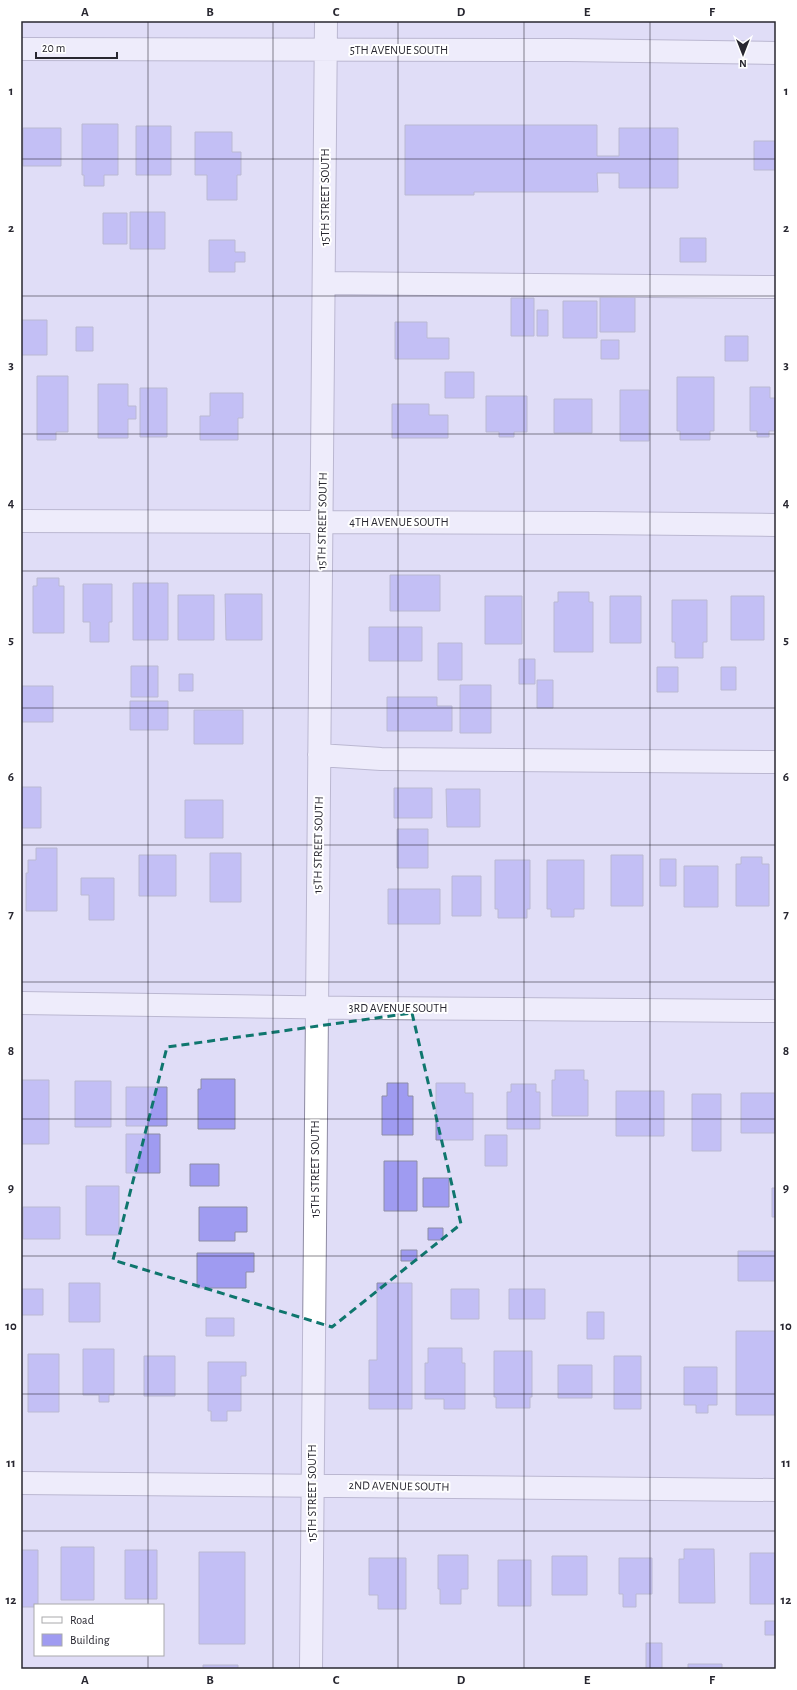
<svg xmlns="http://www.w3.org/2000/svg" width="797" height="1690" viewBox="0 0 797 1690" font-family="'Alegreya Sans',sans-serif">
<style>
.building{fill:#9f9bf1;stroke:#8e8ea6}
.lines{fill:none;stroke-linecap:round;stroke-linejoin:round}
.minor-casing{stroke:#8e8ba2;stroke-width:24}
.minor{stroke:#fff;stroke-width:22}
.marked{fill:none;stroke:#0f766e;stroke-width:3;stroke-dasharray:8 5;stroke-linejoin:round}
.grid{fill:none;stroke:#282730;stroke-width:1;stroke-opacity:0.55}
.labels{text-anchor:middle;stroke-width:4;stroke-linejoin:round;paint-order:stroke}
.street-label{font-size:12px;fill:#282730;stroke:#fff}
.neatline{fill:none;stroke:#282730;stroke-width:1.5}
.grid-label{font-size:13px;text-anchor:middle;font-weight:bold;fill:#282730}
</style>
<rect width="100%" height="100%" fill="#e0ddf7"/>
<path class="building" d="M82,124h36v51h-14v11h-20v-11h-2z
M405,125h192v31h22v-28h59v60h-59v-15h-22l1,19h-124v3h-69z
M136,126h35v49h-35z
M23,128h38v38h-38z
M195,132h37v20h9v23h-4v25h-30v-25h-12z
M754,141h22v29h-22z
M130,212h35v37h-35z
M103,213h24v31h-24z
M680,238h26v24h-26z
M209,240h26v12h10v10h-10v10h-26z
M600,297h35v35h-35z
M511,298h23v38h-23z
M563,301h34v37h-34z
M537,310h11v26h-11z
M21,320h26v35h-26z
M395,322h32v16h22v21h-54z
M76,327h17v24h-17z
M725,336h23v25h-23z
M601,340h18v19h-18z
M445,372h29v26h-29z
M37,376h31v56h-12v8h-19z
M677,377h37v54h-4v9h-30v-9h-3z
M98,384h30v22h8v13h-8v19h-30z
M750,387h20v11h6v33h-7v6h-12v-6h-7z
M140,388h27v49h-27z
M620,390h29v51h-29z
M210,393h33v25h-5v22h-38v-24h10z
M486,396h41v36h-13v5h-15v-5h-13z
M554,399h38v34h-38z
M392,404h37v11h19v23h-56z
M390,575h50v36h-50z
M37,578h22v8h5v47h-31v-47h4z
M133,583h35v57h-35z
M83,584h29v38h-3v20h-19v-20h-7z
M558,592h31v10h4v50h-39v-50h4z
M225,594h37v46h-36z
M178,595h36v45h-36z
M485,596h37v48h-37z
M610,596h31v47h-31z
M731,596h33v44h-33z
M672,600h35v42h-4v16h-28v-16h-3z
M369,627h53v34h-53z
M438,643h24v37h-24z
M519,659h16v25h-16z
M131,666h27v31h-27z
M657,667h21v25h-21z
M721,667h15v23h-15z
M179,674h14v17h-14z
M537,680h16v28h-16z
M460,685h31v48h-31z
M21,686h32v36h-32z
M387,697h50v9h15v25h-65z
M130,701h38v29h-38z
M194,710h49v34h-49z
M21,787h20v41h-20z
M394,788h38v30h-38z
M446,789h34v38h-33z
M185,800h38v38h-38z
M397,829h31v39h-31z
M36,848h21v63h-31v-38h2v-13h8z
M210,853h31v49h-31z
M139,855h37v41h-37z
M611,855h32v51h-32z
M741,857h21v7h7v42h-33v-42h5z
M660,859h16v27h-16z
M495,860h35v49h-3v9h-29v-9h-3z
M547,860h37v49h-10v8h-23v-8h-4z
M684,866h34v41h-34z
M452,876h29v40h-29z
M81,878h33v42h-25v-25h-8z
M388,889h52v35h-52z
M555,1070h29v10h4v36h-36v-36h3z
M201,1079h34v50h-37v-40h3z
M21,1080h28v64h-28z
M75,1081h36v46h-36z
M387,1083h21v13h5v39h-31v-39h5z
M436,1083h29v10h8v47h-37z
M511,1084h25v8h4v37h-33v-37h4z
M126,1087h41v39h-41z
M616,1091h48v45h-48z
M741,1093h35v40h-35z
M692,1094h29v57h-29z
M126,1134h34v39h-34z
M485,1135h22v31h-22z
M384,1161h33v50h-33z
M190,1164h29v22h-29z
M423,1178h26v29h-26z
M86,1186h33v49h-33z
M772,1188h4v29h-4z
M23,1207h37v32h-37z
M199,1207h48v25h-12v9h-36z
M428,1228h15v12h-15z
M401,1250h16v11h-16z
M738,1251h38v30h-38z
M197,1253h57v19h-8v16h-49z
M69,1283h31v39h-31z
M377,1283h35v126h-43v-49h8z
M21,1289h22v26h-22z
M451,1289h28v30h-28z
M509,1289h36v30h-36z
M587,1312h17v27h-17z
M206,1318h28v18h-28z
M736,1331h40v84h-40z
M428,1348h34v15h3v46h-21v-10h-19v-36h3z
M83,1349h31v46h-5v7h-10v-7h-16z
M494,1351h38v46h-2v11h-34v-11h-2z
M28,1354h31v58h-31z
M144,1356h31v40h-31z
M614,1356h27v53h-27z
M208,1362h38v14h-5v35h-14v10h-16v-10h-3z
M558,1365h34v33h-34z
M684,1367h33v38h-9v8h-12v-8h-12z
M61,1547h33v53h-33z
M684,1549h30l1,54h-36v-44h5z
M21,1550h17v55h-3v2h-14z
M125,1550h32v49h-32z
M199,1552h46v92h-46z
M750,1553h26v51h-26z
M438,1555h30v34h-7v15h-21v-15h-2z
M552,1556h35v39h-35z
M369,1558h37v51h-28v-14h-9z
M619,1558h33v36h-16v13h-13v-13h-4z
M498,1560h33v46h-33z
M765,1621h11v14h-11z
M646,1643h16v26h-16z
M688,1664h34v5h-34z
M203,1665h35v4h-35z"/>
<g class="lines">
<defs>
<path id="minor" d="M21,49l546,1 209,3
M324,283l452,4
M21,521l573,2 182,2
M319,755l62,4 395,3
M21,1003l340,5 415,3
M21,1483l755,7
M311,1669l15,-1648"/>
</defs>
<use href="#minor" class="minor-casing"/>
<use href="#minor" class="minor"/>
</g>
<path d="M0 0H797V1690H0ZM412,1013l49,211 -129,103 -219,-67 54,-213z" fill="#e0ddf7" fill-opacity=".55" fill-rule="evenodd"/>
<path class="marked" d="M412,1013l49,211 -129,103 -219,-67 54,-213z"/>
<path class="grid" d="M148,21v1584M273,21v1648M398,21v1648M524,21v1648M650,21v1648M21,159h755M21,296h755M21,434h755M21,571h755M21,708h755M21,845h755M21,982h755M21,1119h755M21,1256h755M21,1394h755M21,1531h755M148,1655v14"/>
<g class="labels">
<g class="street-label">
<text x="399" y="54">5TH AVENUE SOUTH</text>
<text transform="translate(325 197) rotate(-90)" y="4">15TH STREET SOUTH</text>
<text transform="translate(322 521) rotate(-89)" y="4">15TH STREET SOUTH</text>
<text x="399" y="526">4TH AVENUE SOUTH</text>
<text transform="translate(318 845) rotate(-89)" y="4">15TH STREET SOUTH</text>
<text x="398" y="1012">3RD AVENUE SOUTH</text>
<text transform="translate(315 1169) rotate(-90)" y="4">15TH STREET SOUTH</text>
<text transform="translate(399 1486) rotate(1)" y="4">2ND AVENUE SOUTH</text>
<text transform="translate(312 1493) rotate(-90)" y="4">15TH STREET SOUTH</text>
</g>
</g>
<rect width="797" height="1690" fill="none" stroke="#ffffff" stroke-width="44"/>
<rect x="34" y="1604" width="130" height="52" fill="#ffffff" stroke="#a9a9ac"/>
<rect x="42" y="1617" width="20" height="6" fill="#ffffff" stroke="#a9a9ac"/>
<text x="70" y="1624" font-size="12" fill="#282730">Road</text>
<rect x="42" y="1634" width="20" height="12" fill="#9f9bf1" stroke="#a9a9ac"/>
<text x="70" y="1644" font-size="12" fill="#282730">Building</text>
<g transform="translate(743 54) rotate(180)" stroke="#ffffff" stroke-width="3" paint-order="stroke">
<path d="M0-3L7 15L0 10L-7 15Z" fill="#282730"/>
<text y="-6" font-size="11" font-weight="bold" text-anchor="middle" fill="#282730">N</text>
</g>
<path d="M36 52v6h81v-6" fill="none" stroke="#282730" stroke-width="2"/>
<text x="42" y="52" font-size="12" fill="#282730" stroke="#ffffff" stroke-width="3" paint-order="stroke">20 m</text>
<rect x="22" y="22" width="753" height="1646" class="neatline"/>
<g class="grid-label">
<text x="85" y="16">A</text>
<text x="210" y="16">B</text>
<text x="336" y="16">C</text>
<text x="461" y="16">D</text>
<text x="587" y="16">E</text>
<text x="712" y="16">F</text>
<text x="11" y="95">1</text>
<text x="786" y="95">1</text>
<text x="11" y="232">2</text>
<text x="786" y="232">2</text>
<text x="11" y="369">3</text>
<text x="786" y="369">3</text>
<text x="11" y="507">4</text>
<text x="786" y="507">4</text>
<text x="11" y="644">5</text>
<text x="786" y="644">5</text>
<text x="11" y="781">6</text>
<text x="786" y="781">6</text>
<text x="11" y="918">7</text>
<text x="786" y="918">7</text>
<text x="11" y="1055">8</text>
<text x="786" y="1055">8</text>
<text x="11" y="1192">9</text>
<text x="786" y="1192">9</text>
<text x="11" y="1330">10</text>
<text x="786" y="1330">10</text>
<text x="11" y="1467">11</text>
<text x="786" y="1467">11</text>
<text x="11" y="1604">12</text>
<text x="786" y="1604">12</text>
<text x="85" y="1684">A</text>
<text x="210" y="1684">B</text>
<text x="336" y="1684">C</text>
<text x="461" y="1684">D</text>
<text x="587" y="1684">E</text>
<text x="712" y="1684">F</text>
</g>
</svg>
